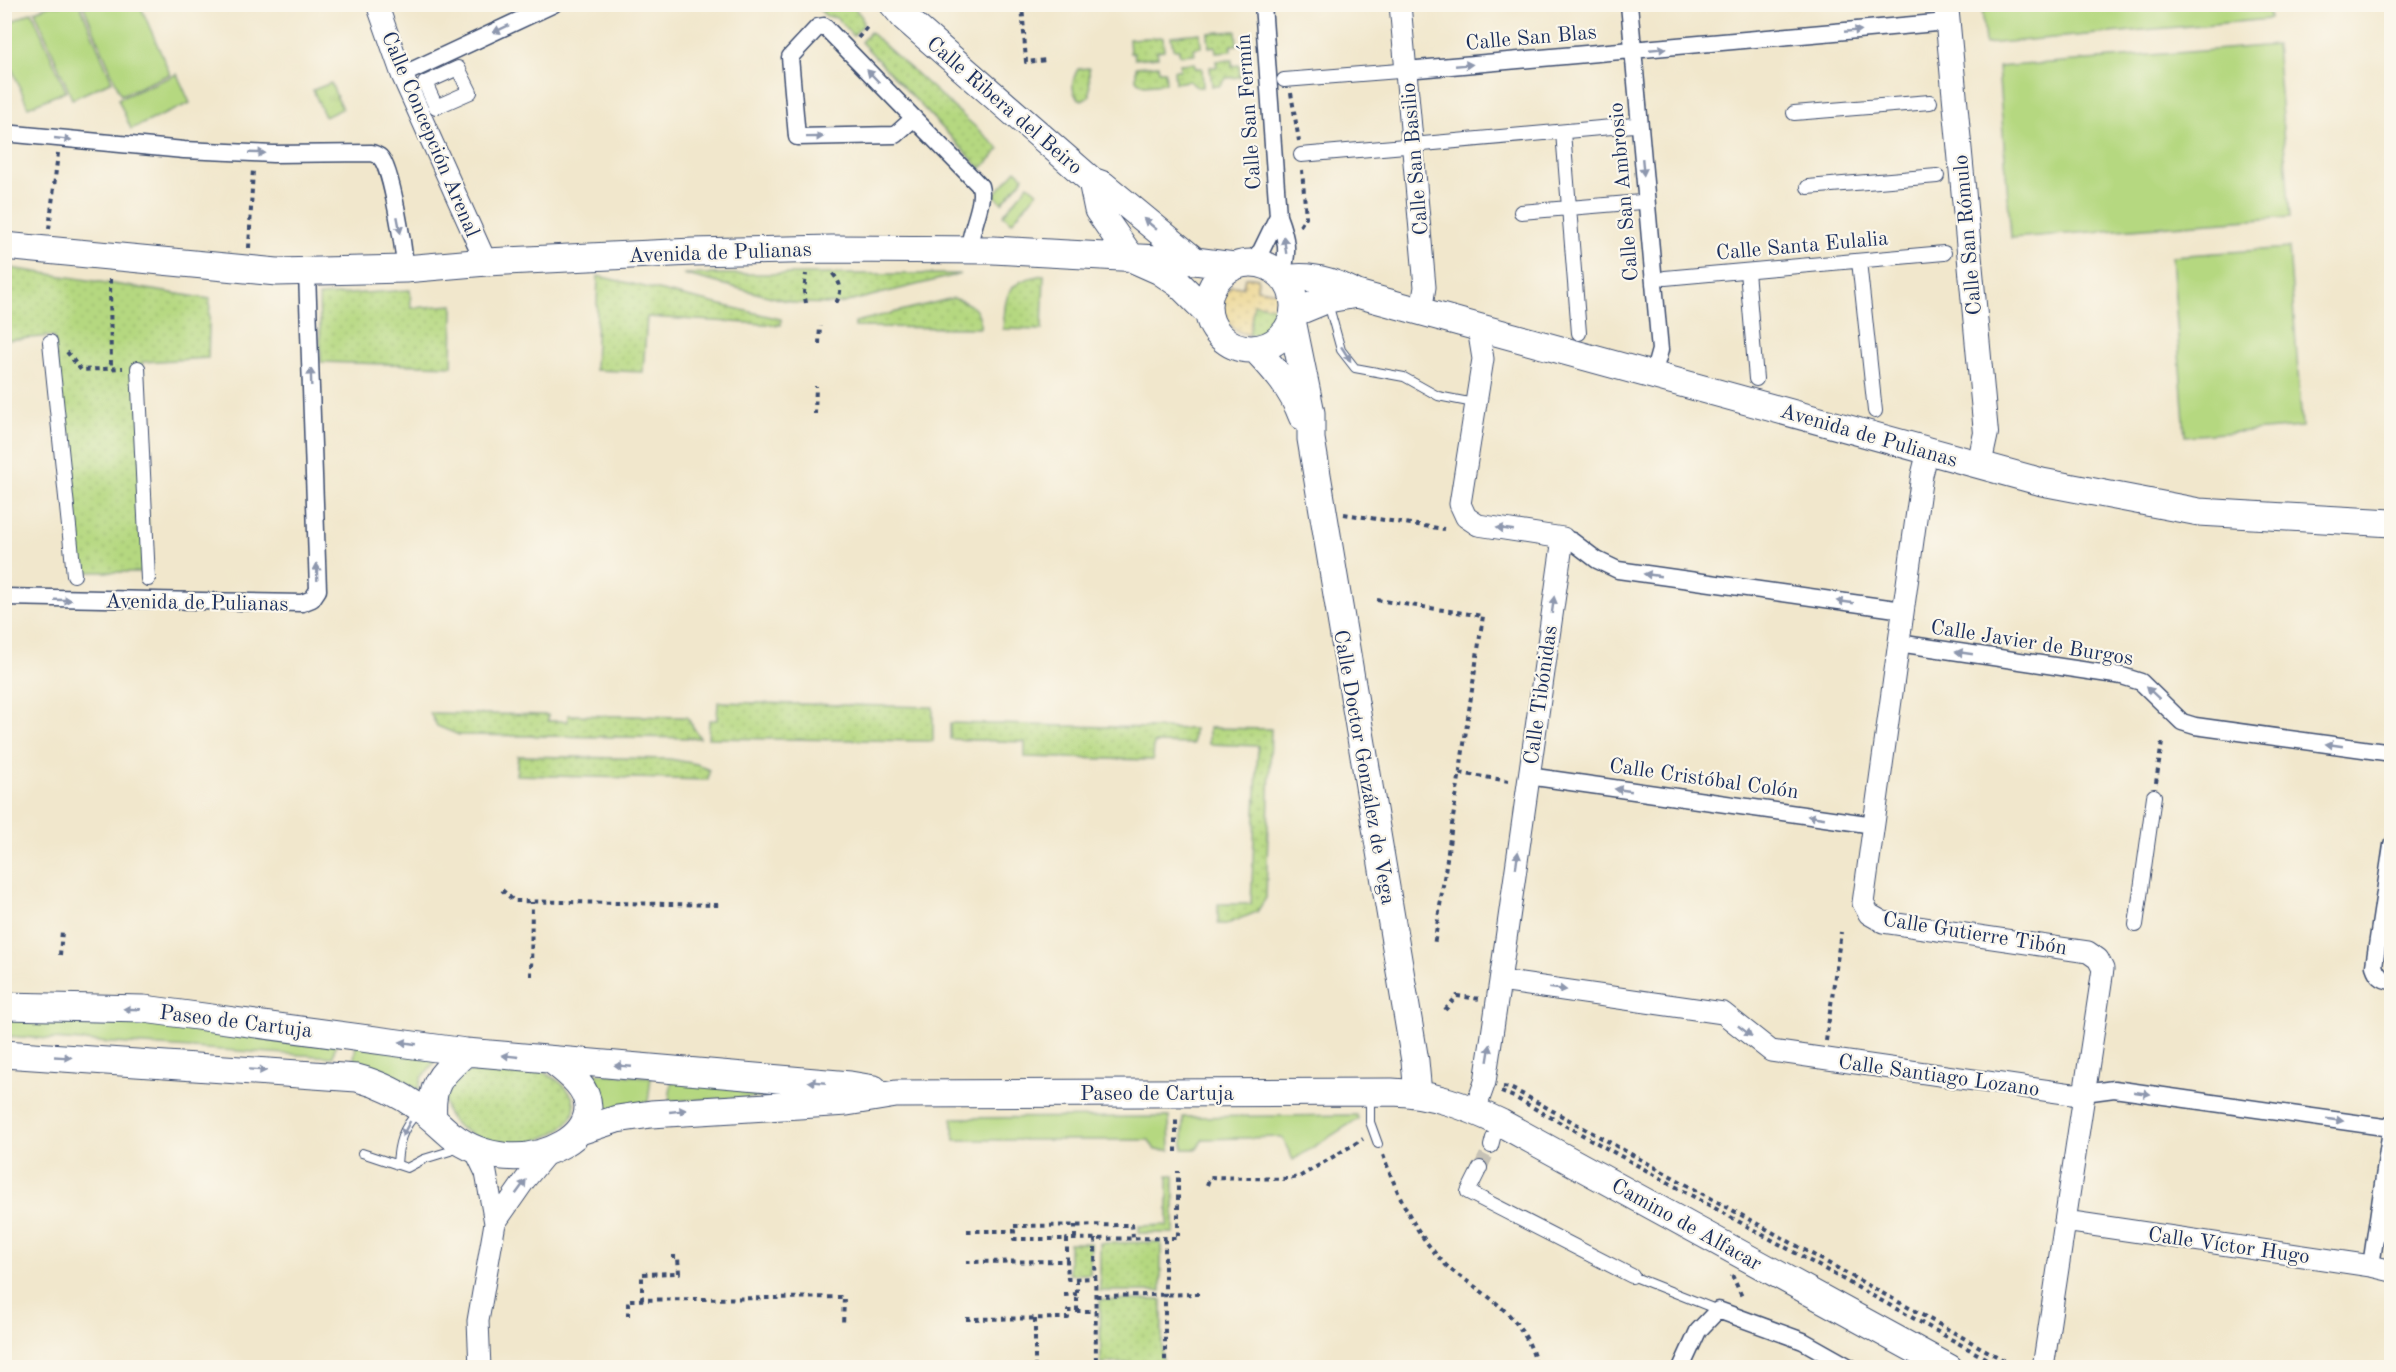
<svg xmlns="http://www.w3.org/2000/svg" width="2396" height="1372" viewBox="0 0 2396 1372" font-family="'Old Standard TT',serif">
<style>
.grass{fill:#b5d880;stroke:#68846f;stroke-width:1.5}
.sand{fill:url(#sand-dots);stroke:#84847e;stroke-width:1.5}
.park{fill:url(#park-tufts);stroke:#68846f;stroke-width:1.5}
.garden{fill:url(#garden-dots);stroke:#68846f;stroke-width:1.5}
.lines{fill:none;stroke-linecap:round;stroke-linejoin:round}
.pedestrian-tunnel{stroke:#c6c2b6;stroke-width:14;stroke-dasharray:14 7;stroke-linecap:butt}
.service-casing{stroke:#3b4b6e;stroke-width:10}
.pedestrian-casing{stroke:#3b4b6e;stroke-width:16}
.minor-casing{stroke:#3b4b6e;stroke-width:19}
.tertiary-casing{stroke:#3b4b6e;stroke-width:23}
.secondary-casing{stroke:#3b4b6e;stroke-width:26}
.primary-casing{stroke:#3b4b6e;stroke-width:29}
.path{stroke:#3b4b6e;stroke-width:4;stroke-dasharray:4.5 4.5;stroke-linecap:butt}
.service{stroke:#fff;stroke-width:8}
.pedestrian{stroke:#fff;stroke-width:14}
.minor{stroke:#fff;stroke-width:16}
.tertiary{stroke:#fff;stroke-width:21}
.secondary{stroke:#fff;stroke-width:24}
.primary{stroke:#fff;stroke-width:27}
.oneway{fill:#8d97ae}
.labels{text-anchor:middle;stroke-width:4.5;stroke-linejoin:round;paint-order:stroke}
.street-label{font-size:21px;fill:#1b2f5e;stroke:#fbf7ec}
</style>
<defs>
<pattern id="sand-dots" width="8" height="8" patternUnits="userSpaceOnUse" patternTransform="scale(1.5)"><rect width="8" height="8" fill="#eeda9e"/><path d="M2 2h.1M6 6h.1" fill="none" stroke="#ccbb8a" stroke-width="1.8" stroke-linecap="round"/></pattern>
<pattern id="park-tufts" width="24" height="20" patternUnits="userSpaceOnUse" patternTransform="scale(1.5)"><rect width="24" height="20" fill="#b5d880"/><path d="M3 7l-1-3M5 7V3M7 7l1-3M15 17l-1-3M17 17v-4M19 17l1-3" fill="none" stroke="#9bba71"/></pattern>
<pattern id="garden-dots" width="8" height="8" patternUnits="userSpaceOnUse" patternTransform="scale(1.5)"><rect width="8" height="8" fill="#b5d880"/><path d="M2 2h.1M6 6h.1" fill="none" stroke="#9bba71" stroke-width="1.8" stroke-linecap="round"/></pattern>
</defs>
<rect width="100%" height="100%" fill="#fbf7ec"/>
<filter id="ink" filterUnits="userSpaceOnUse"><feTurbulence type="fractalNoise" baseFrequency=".0167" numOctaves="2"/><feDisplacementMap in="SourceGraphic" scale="12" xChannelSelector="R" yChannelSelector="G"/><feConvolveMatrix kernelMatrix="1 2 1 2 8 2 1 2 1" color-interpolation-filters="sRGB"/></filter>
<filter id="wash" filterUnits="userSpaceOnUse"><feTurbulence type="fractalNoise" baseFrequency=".008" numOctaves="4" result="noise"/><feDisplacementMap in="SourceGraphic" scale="24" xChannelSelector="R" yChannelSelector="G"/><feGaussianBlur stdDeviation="1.35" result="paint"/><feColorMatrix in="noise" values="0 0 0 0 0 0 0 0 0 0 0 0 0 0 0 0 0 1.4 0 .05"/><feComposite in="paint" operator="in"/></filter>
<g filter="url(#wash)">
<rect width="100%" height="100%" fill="#f1e7cc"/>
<path class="grass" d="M50,5h30l32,76 -40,18 -37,-88z
M83,5h57l30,69 -49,21z
M1982,5h286l2,14 -285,25z
M32,12l34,79 -38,16 -23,-55 -1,-27z
M2276,45l14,172 -279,21 -13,-171z
M177,74l13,29 -59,26 -13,-30z
M1016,170l8,7 -22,26 -8,-8z
M1028,185l9,7 -25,30 -9,-7z
M2289,248l13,179 -117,9 -13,-180z
M5,1015l124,3 207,24 -3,15 -328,-21z
M356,1045l84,10 -19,24 -2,11 -28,-15 -38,-9z
M590,1073l61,4 -3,25 -45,10 -4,-20z
M672,1079l92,9v9l-95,4z
M1357,1115l1,4 -65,41 -11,-23 -79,2 -6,10h-14v-32z
M1169,1117l1,33h-15l-6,-10h-194l-3,-22z"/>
<path class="sand" d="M1251,277l7,1 -1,11 20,3 4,16 -27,-4 -5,31c-25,-5 -34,-30 -18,-49l12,1 2,-9z"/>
<path class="park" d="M331,83l11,26 -17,8 -12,-27z"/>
<path class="garden" d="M815,5h37l10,12 1,8 -10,11 -16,-18 -11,-2z
M1236,31l1,14h-6v6l-15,1 -1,-6 -6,1 -1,-14z
M870,32l130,117 -19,20 -120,-127z
M1200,33l1,14 -7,1 1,6 -16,1v-6h-6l-2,-13z
M1163,37l1,13 -7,1 1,6 -23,2 -1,-6h-4l-1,-14z
M1232,60v6l7,-1 1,12 -14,1 -7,8h-7l-2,-19h7l-1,-6z
M1195,63v5h7l1,19h-6l-8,-6 -14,2 -1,-13h6v-6z
M1158,65l1,6h6l1,12 -22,2 -8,-5v-13z
M1089,68l1,28 -8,4c-13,-5 -10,-21 -4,-31z
M4,267l206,32 -2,59 -66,4 8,210h-72l-24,-236 -49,4z
M683,274h278l-122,30 -44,-1z
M1044,275l-2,55 -39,-1c3,-36 2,-48 41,-54z
M598,276l183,43v6l-134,-8 -4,55 -48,-2z
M410,290l1,18 42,-3 -1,61 -131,-4 -2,-66z
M953,298c17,5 29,11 27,30l-125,-1v-5z
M1254,304l27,4c-4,17 -14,26 -32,27z
M718,702l215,5v34l-225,-3 1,-18h8z
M430,713l118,2v6h20v-6l119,2 13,21 -241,-3 -22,-9z
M950,723l244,6 -1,15 -39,-1 -1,17 -128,-3v-15l-75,-3z
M1209,728l62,1 -5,169 -9,14 -30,12h-9v-20h33l7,-158 -49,-2z
M518,756l152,3 27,5 12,6 -1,10 -192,-5z
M490,1064c15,2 35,1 50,7 37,15 51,46 8,65 -8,4 -17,7 -26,8 -27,2 -81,-12 -77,-47 1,-6 3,-12 8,-16 10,-9 25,-13 37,-17z
M1168,1175h6v58h-35v-7l29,-1z
M1161,1242v49h-61v-48z
M1069,1243h22l-1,31h-21z
M1100,1300h62v63h-61z"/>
</g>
<g filter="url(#ink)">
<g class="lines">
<path class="pedestrian-tunnel" d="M1480,1168l11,-22"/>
<defs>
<path id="service" d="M1328,303l13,47 14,18 49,9 34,19 36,7
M1370,1094v28l8,22
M362,1153l45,15 17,-9 36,-11
M397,1165c1,-21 5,-37 21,-53
M1632,1276l86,34"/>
<path id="pedestrian" d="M458,68l12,24 -34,15 -11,-24z
M1284,80l115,-9
M1794,113l136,-11
M1563,132l16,201
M1423,144l211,-19
M1301,155l104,-9
M1808,187l129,-11
M1521,212l120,-10
M1859,261l16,150
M1747,271l9,108
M1665,278l279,-25
M50,342l24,233
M138,368l10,211
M2136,925l18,-129
M1491,1146l2,-8
M1480,1168l-12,24 164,84"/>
<path id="minor" d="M1263,4l15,212c8,21 12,37 3,59
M1629,4l31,346 -7,25
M1406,70l541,-48
M402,75l152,-71
M914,118l-19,17 -98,2 -7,-80 28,-30 6,-1 156,160c5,17 -10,43 -11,63
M4,133l180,17 89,4 99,-1c3,1 6,2 8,4 12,11 24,93 25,112
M1249,263l12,-12 17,-35
M1563,538l9,3 25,19 21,10 285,40
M4,597l298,6 10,-4 6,-9 -11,-317
M1898,643l224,33 19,6 41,40 13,4 197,27
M1528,776l346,49
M2392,845l-18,121c3,9 7,14 18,15
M2084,1093l30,-4 277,39
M2371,1266l21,-143
M1681,1368l17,-37 20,-21 85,31 48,27"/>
<path id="tertiary" d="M377,4l25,71 84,187
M1400,4l25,283 -4,25
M1928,451l-6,24 -59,428 6,11 14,8 205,30 10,7 5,10 -60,399
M1500,981l223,32 48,38 301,43 12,-1
M1475,1110l10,-28 15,-101 63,-443 -85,-13 -12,-8 -6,-13 23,-145 -5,-31
M475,1150l11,23 9,50 -17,98 2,47
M2065,1221l306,45 21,5
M495,1223l30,-43 24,-29"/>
<path id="secondary" d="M1946,4l40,429 -7,32"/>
<path id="primary" d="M893,4l11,13 188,164 11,4 92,76
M1092,181l6,29 27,39 8,10 27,12 19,13 29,29
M4,246l273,26 128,-3 81,-7 207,-10 139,-3 161,1 202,11 39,5
M1208 306a43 43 0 1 1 86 0a43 43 0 1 1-86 0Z
M1285,279c25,-5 50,3 72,15l685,188 157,30 193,11
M1294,313l34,-14 29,-5
M1292,320l19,93v26l104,622 3,33
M1256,350c19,20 36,39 46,66
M4,1006l140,3 322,43 384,33 24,4
M4,1054l353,24c23,6 43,16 62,30 12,8 21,18 32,27 32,25 77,29 112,9 14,-8 25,-20 25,-37 0,-20 -21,-35 -35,-46
M433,1119c-3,-37 8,-44 33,-67
M580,1131l37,-12 34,-5 196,-12 49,-8 496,-2c39,1 74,14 109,31l448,245"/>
</defs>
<use href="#service" class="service-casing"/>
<use href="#pedestrian" class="pedestrian-casing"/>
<use href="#minor" class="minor-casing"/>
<use href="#tertiary" class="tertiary-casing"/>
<use href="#secondary" class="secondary-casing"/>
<use href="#primary" class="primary-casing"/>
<path class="path" d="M1022,4l4,58 21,-2
M858,38l9,-11
M1291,93l8,48
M1300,226l6,-9 -4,-47
M49,229l9,-76
M249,248l4,-80
M833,274c9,10 9,18 3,29
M110,279l1,90
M806,303l-2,-11 2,-18
M819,344l1,-18
M67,352l14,18 42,-2
M815,414l1,-28
M1344,514l100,15
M1377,600l106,16 -49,330
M1460,773l49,8
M2156,783l6,-41
M502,890l12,11 206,4
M60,955l2,-24
M531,976l1,-74
M1445,1010l12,-14 23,3
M1826,1041l15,-109
M1503,1087l7,1 14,7 494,273
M1501,1092l13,5 489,271
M1176,1152v-35
M1383,1155c15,40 31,77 61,108 7,8 17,14 26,20 33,24 58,43 67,85
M1207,1185l3,-8 78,2 11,-2 64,-38
M1132,1224l1,14
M1075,1225v14
M1014,1226l118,-1
M967,1231h47v8h53
M1095,1239l1,129
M1067,1261v-22l111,-1v-67
M966,1262l101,-1 1,18 28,-1
M1732,1275l11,24
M1064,1295l13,-1
M1096,1296l103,-2
M642,1300v-26l37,-1 -1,-16h-6
M1077,1311v-32
M628,1316v-16l216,-3 -1,29
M966,1319l102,-1v-7h28
M1035,1319v49
M1163,1368l2,-1v-129
M1768,1368l1,-2"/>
<use href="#service" class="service"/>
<use href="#pedestrian" class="pedestrian"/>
<use href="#minor" class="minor"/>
<use href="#tertiary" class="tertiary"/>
<use href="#secondary" class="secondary"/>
<use href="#primary" class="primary"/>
</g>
<defs><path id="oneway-solid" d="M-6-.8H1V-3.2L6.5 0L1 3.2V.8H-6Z" transform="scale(1.5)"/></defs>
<g class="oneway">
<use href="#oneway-solid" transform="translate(501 29) rotate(155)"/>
<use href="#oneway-solid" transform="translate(1853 31) rotate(-5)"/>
<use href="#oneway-solid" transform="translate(1658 49) rotate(-5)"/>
<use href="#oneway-solid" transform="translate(1464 65) rotate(-5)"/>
<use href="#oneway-solid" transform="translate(873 76) rotate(-134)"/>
<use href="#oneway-solid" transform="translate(815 137) rotate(-1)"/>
<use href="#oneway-solid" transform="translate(63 139) rotate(6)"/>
<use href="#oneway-solid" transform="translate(257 153) rotate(2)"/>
<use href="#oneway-solid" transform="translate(1643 167) rotate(85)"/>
<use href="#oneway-solid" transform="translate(1150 224) rotate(-140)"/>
<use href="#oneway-solid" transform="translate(399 225) rotate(79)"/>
<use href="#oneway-solid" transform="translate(1285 245) rotate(-98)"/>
<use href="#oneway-solid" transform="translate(1346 354) rotate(57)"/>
<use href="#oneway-solid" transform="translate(311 377) rotate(-92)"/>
<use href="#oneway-solid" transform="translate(1505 529) rotate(-172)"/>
<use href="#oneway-solid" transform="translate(317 572) rotate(-92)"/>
<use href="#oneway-solid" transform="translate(1652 575) rotate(-172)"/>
<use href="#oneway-solid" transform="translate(63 600) rotate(2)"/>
<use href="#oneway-solid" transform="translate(1845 602) rotate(-172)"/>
<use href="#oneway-solid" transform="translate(1553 605) rotate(-82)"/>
<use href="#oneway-solid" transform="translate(1964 653) rotate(-172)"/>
<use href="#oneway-solid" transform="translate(2153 693) rotate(-137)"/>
<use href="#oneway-solid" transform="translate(2334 745) rotate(-172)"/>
<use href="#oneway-solid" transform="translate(1623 790) rotate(-172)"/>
<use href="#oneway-solid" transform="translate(1816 817) rotate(-172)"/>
<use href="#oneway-solid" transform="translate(1517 860) rotate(-82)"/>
<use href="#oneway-solid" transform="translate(1558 989) rotate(8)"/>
<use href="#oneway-solid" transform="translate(132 1009) rotate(-178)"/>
<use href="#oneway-solid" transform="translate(1745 1031) rotate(38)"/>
<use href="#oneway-solid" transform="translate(408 1043) rotate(-172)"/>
<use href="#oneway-solid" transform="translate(1489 1053) rotate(-81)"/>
<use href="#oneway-solid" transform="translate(510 1056) rotate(-174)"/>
<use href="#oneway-solid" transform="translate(63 1057) rotate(3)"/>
<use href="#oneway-solid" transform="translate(623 1066) rotate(-175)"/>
<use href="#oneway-solid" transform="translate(258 1070) rotate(4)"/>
<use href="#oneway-solid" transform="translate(817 1082) rotate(-175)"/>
<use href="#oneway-solid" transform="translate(2142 1093) rotate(8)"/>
<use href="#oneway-solid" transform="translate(678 1111) rotate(-6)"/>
<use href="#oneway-solid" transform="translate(2335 1120) rotate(8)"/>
<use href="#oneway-solid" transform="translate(406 1129) rotate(118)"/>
<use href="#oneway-solid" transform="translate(521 1187) rotate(-54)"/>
</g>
</g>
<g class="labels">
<g class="street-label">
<text transform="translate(1531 37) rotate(-5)" y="7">Calle San Blas</text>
<text transform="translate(1005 105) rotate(41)" y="7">Calle Ribera del Beiro</text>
<text transform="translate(1248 112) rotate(-94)" y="7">Calle San Fermín</text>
<text transform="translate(431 134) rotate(67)" y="7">Calle Concepción Arenal</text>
<text transform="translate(1414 159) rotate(-95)" y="7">Calle San Basilio</text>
<text transform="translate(1623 192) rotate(-95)" y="7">Calle San Ambrosio</text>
<text transform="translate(1967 235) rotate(-95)" y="7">Calle San Rómulo</text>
<text transform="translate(1802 245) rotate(-5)" y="7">Calle Santa Eulalia</text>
<text transform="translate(720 252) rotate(-2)" y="7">Avenida de Pulianas</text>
<text transform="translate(1869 435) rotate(16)" y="7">Avenida de Pulianas</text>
<text transform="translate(197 602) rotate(1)" y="7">Avenida de Pulianas</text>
<text transform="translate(2032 642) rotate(9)" y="7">Calle Javier de Burgos</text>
<text transform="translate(1540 695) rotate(-82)" y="7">Calle Tibónidas</text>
<text transform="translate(1365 767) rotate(80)" y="7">Calle Doctor González de Vega</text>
<text transform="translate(1704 778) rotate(8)" y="7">Calle Cristóbal Colón</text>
<text transform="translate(1975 933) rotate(9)" y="7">Calle Gutierre Tibón</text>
<text transform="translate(236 1021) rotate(7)" y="7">Paseo de Cartuja</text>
<text transform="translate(1939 1075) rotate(8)" y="7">Calle Santiago Lozano</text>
<text x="1157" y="1100">Paseo de Cartuja</text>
<text transform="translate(1687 1224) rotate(29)" y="7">Camino de Alfacar</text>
<text transform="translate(2229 1245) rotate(8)" y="7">Calle Víctor Hugo</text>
</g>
</g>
<rect width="2396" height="1372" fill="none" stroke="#fbf7ec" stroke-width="24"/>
</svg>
